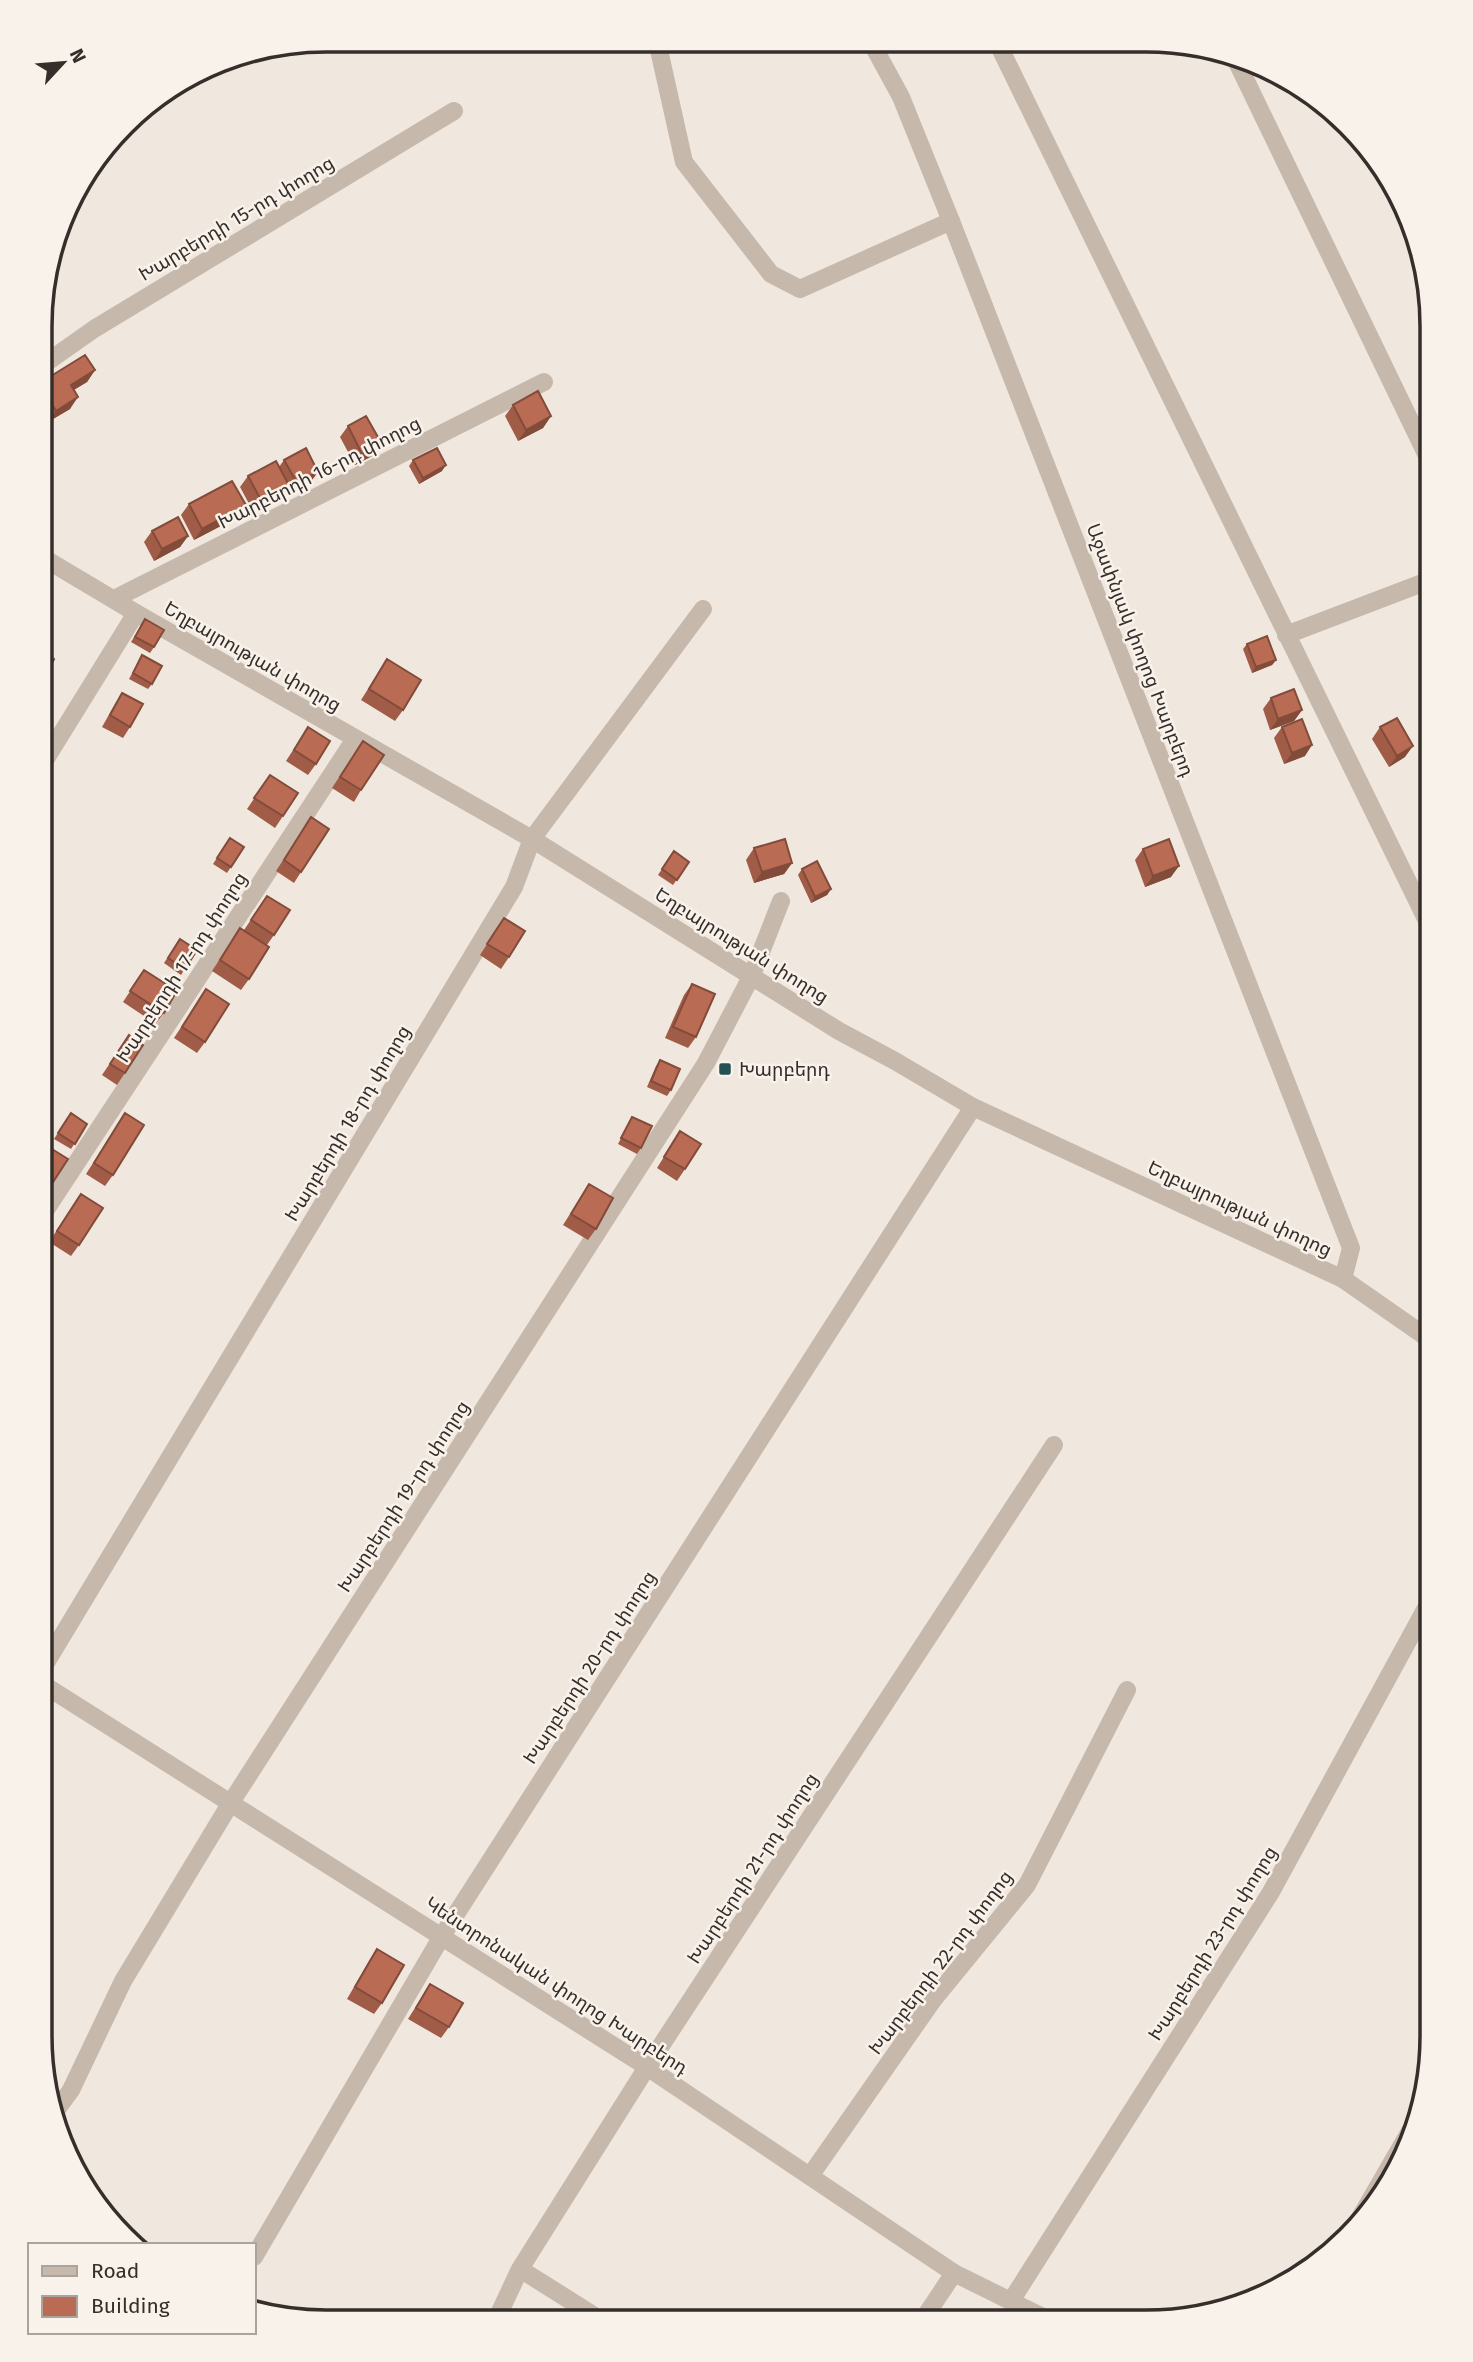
<svg xmlns="http://www.w3.org/2000/svg" width="1473" height="2362" viewBox="0 0 1473 2362" font-family="'Fira Sans','Noto Sans Armenian',sans-serif">
<style>
.lines{fill:none;stroke-linecap:round;stroke-linejoin:round}
.minor{stroke:#c7b8ac;stroke-width:18}
.tertiary{stroke:#c7b8ac;stroke-width:18}
.wall{fill:#a05c47}
.shaded-wall{fill:#824b3a}
.building{fill:#ba6b53;stroke:#824b3a;stroke-width:2}
.poi-dot{fill:#245154;stroke:#f8f2eb;stroke-width:2.5}
.labels{text-anchor:middle;stroke-width:5;stroke-linejoin:round;paint-order:stroke}
.street-label{font-size:19px;fill:#362e2a;stroke:#f8f2eb}
.poi-label{font-size:19px;fill:#362e2a;stroke:#f8f2eb;text-anchor:start}
.rim{fill:none;stroke:#362e2a;stroke-width:3.5}
</style>
<rect width="100%" height="100%" fill="#f0e8df"/>
<g class="lines">
<path class="minor" d="M657,41l27,121 87,112 29,15 151,-68
M997,42l436,891
M1234,56l199,412
M43,365l51,-36 360,-218
M114,599l430,-217
M136,613l396,226 307,192 56,30 78,46 370,172
M1286,635l147,-56
M41,1217l314,-478
M41,1671l473,-784 18,-48 171,-230
M55,2112l16,-22 52,-109 107,-177 476,-741 46,-88 29,-74
M810,2176l123,-176 94,-115 100,-195
M254,2257l188,-321 531,-829
M520,2269l81,51
M1011,2301l260,-409 161,-295
M496,2320l24,-51 127,-202 407,-622
M922,2321l32,-48"/>
<path class="tertiary" d="M871,42l30,55 50,124 400,1027 -8,31 89,62
M42,765l94,-152 -94,-56
M41,1683l606,384 307,206 97,48
M1353,2230l64,-111"/>
</g>
<path class="wall" d="M95,370l-8,12 -13,8 -4,19 -22,13 -6,-9 1,-32z
M513,405l38,11 -8,12 -25,13 -13,-25z
M348,426l26,29 -19,10 -15,-28z
M284,460l26,23 -21,12 -2,-4 -5,7 -28,15 -14,-26 8,-11 31,-9z
M413,460l29,11 -23,13 -10,-18z
M189,504l49,13 -44,23 -13,-25z
M152,531l36,5 -8,11 -26,14 -10,-19z
M145,619l9,28 -4,6 -19,-11z
M1247,644l29,16 -4,5 -20,8 -9,-24z
M142,655l10,29 -4,5 -19,-10z
M387,659l16,51 -8,11 -34,-21z
M122,693l8,34 -7,11 -21,-11 13,-23z
M1271,698l31,12 -8,11 -24,9 -7,-21z
M308,727l8,37 -8,11 -22,-14z
M1282,727l23,29 -21,8 -10,-26z
M1380,727l25,30 -16,10 -17,-28z
M355,753l6,37 -7,12 -22,-14z
M270,775l13,41 -8,12 -28,-19z
M311,817l-10,55 -7,11 -18,-12z
M230,838l14,9 -17,26 -14,-9z
M754,848l38,15 -8,11 -30,9 -8,-23z
M1143,849l28,28 -26,10 -10,-27z
M674,851l15,11 -16,23 -15,-10z
M802,869l29,20 -4,6 -16,8 -13,-28z
M267,896l7,39 -7,10 -18,34 -8,11 -29,-19 28,-43 4,2z
M504,918l5,39 -8,12 -21,-14z
M180,939l17,11 -16,25 -17,-12z
M144,970l20,43 -8,11 -33,-22z
M692,984l4,53 -8,11 -23,-10 19,-43z
M206,989l-1,53 -8,11 -23,-15z
M121,1047l4,26 -8,12 -15,-10z
M660,1060l11,30 -4,6 -20,-9 9,-21z
M71,1113l16,11 -16,25 -17,-10z
M125,1113l-12,62 -8,11 -19,-12z
M632,1117l9,31 -4,6 -19,-10z
M680,1131l5,38 -8,12 -20,-13z
M41,1154l12,28 -12,16z
M589,1184l7,45 -8,11 -25,-15z
M81,1194l-2,51 -8,11 -22,-14z
M377,1949l5,54 -8,11 -27,-15 22,-38z
M430,1984l19,43 -8,11 -33,-19z"/>
<path class="shaded-wall" d="M95,370l-8,12 -24,14 8,-11z
M78,397l-8,12 -22,13 8,-11z
M551,416l-8,12 -25,13 8,-11z
M382,444l-8,11 -19,10 7,-11z
M446,465l-4,6 -23,13 4,-6z
M318,472l-8,11 -21,12 8,-12z
M290,487l-8,11 -28,15 8,-11z
M246,505l-8,12 -44,23 8,-11z
M188,536l-8,11 -26,14 8,-12z
M1276,660l-4,5 -20,8 4,-6z
M1302,710l-8,11 -24,9 8,-11z
M1312,745l-7,11 -21,8 8,-11z
M1413,746l-8,11 -16,10 8,-11z
M792,863l-8,11 -30,9 8,-11z
M1179,866l-8,11 -26,10 8,-11z
M831,889l-4,6 -16,8 4,-6z"/>
<path class="building" d="M85,355l10,15 -24,15 7,12 -22,14 -13,-22v-8z
M538,391l13,25 -25,14 -13,-25z
M366,416l16,28 -20,10 -14,-28z
M306,448l12,24 -21,11 -13,-23z
M437,448l9,17 -23,13 -10,-18z
M276,461l14,26 -28,15 -14,-26z
M232,481l14,24 -44,24 -13,-25z
M178,517l10,19 -26,13 -10,-18z
M145,619l19,11 -10,17 -19,-10z
M1267,636l9,24 -20,7 -9,-23z
M42,652l12,7 -12,22z
M142,655l20,11 -10,18 -19,-11z
M387,659l34,21 -18,30 -34,-21z
M1294,689l8,21 -24,9 -7,-21z
M122,693l21,11 -13,23 -20,-12z
M1397,718l16,28 -16,10 -17,-29z
M1302,719l10,26 -20,8 -10,-26z
M308,727l22,14 -14,23 -22,-14z
M363,741l21,14 -23,35 -21,-13z
M270,775l28,18 -15,23 -29,-18z
M311,817l18,12 -28,43 -17,-12z
M230,838l14,9 -13,20 -14,-9z
M785,839l7,24 -30,9 -8,-24z
M1169,839l10,27 -26,10 -10,-27z
M674,851l15,11 -12,18 -15,-11z
M817,861l14,28 -16,8 -13,-28z
M267,896l23,14 -16,25 -23,-15z
M504,918l21,13 -16,26 -22,-13z
M240,928l29,19 -20,32 -29,-19z
M180,939l17,11 -12,19 -17,-11z
M144,970l33,21 -13,22 -34,-22z
M692,984l23,10 -19,43 -23,-10z
M206,989l23,15 -24,38 -23,-15z
M129,1035l14,10 -18,28 -15,-9z
M660,1060l20,9 -9,21 -20,-9z
M71,1113l16,11 -12,20 -17,-11z
M125,1113l19,12 -31,50 -19,-12z
M632,1117l20,9 -11,22 -20,-10z
M680,1131l21,13 -16,25 -21,-12z
M47,1146l21,13 -15,23 -12,-8v-19z
M41,1179l9,6 -9,14z
M589,1184l24,14 -17,31 -25,-15z
M81,1194l22,14 -24,37 -22,-14z
M377,1949l27,16 -22,38 -27,-16z
M430,1984l33,19 -14,24 -33,-19z"/>
<rect class="poi-dot" x="718" y="1062" width="14" height="14" rx="3.5"/>
<g class="labels">
<g class="street-label">
<text transform="translate(236 218) rotate(-31)" y="7">Խարբերդի 15-րդ փողոց</text>
<text transform="translate(319 472) rotate(-27)" y="7">Խարբերդի 16-րդ փողոց</text>
<text transform="translate(1141 650) rotate(69)" y="7">Աջափնյակ փողոց Խարբերդ</text>
<text transform="translate(253 656) rotate(30)" y="7">Եղբայրության փողոց</text>
<text transform="translate(742 945) rotate(32)" y="7">Եղբայրության փողոց</text>
<text transform="translate(181 967) rotate(-57)" y="7">Խարբերդի 17-րդ փողոց</text>
<text transform="translate(347 1123) rotate(-59)" y="7">Խարբերդի 18-րդ փողոց</text>
<text transform="translate(1240 1208) rotate(25)" y="7">Եղբայրության փողոց</text>
<text transform="translate(403 1496) rotate(-57)" y="7">Խարբերդի 19-րդ փողոց</text>
<text transform="translate(589 1667) rotate(-57)" y="7">Խարբերդի 20-րդ փողոց</text>
<text transform="translate(752 1868) rotate(-57)" y="7">Խարբերդի 21-րդ փողոց</text>
<text transform="translate(1212 1943) rotate(-58)" y="7">Խարբերդի 23-րդ փողոց</text>
<text transform="translate(940 1962) rotate(-53)" y="7">Խարբերդի 22-րդ փողոց</text>
<text transform="translate(557 1985) rotate(33)" y="7">Կենտրոնական փողոց Խարբերդ</text>
</g>
<g class="poi-label">
<text x="739" y="1076">Խարբերդ</text>
</g>
</g>
<path d="M0 0H1473V2362H0ZM326 52H1146A274 274 0 0 1 1420 326V2036A274 274 0 0 1 1146 2310H326A274 274 0 0 1 52 2036V326A274 274 0 0 1 326 52Z" fill="#f8f2eb" fill-rule="evenodd"/>
<path class="rim" d="M326 52H1146A274 274 0 0 1 1420 326V2036A274 274 0 0 1 1146 2310H326A274 274 0 0 1 52 2036V326A274 274 0 0 1 326 52Z"/>
<rect x="28" y="2243" width="228" height="91" fill="#f8f2eb" stroke="#aaa49e" stroke-width="2"/>
<rect x="42" y="2266" width="35" height="10" fill="#c7b8ac" stroke="#aaa49e" stroke-width="2"/>
<text x="91" y="2278" font-size="21" fill="#362e2a">Road</text>
<rect x="42" y="2296" width="35" height="21" fill="#ba6b53" stroke="#aaa49e" stroke-width="2"/>
<text x="91" y="2313" font-size="21" fill="#362e2a">Building</text>
<g transform="translate(63 63) rotate(64)" stroke="#f8f2eb" stroke-width="5" paint-order="stroke">
<path d="M0-5L12 26L0 18L-12 26Z" fill="#362e2a"/>
<text y="-10" font-size="19" font-weight="bold" text-anchor="middle" fill="#362e2a">N</text>
</g>
</svg>
